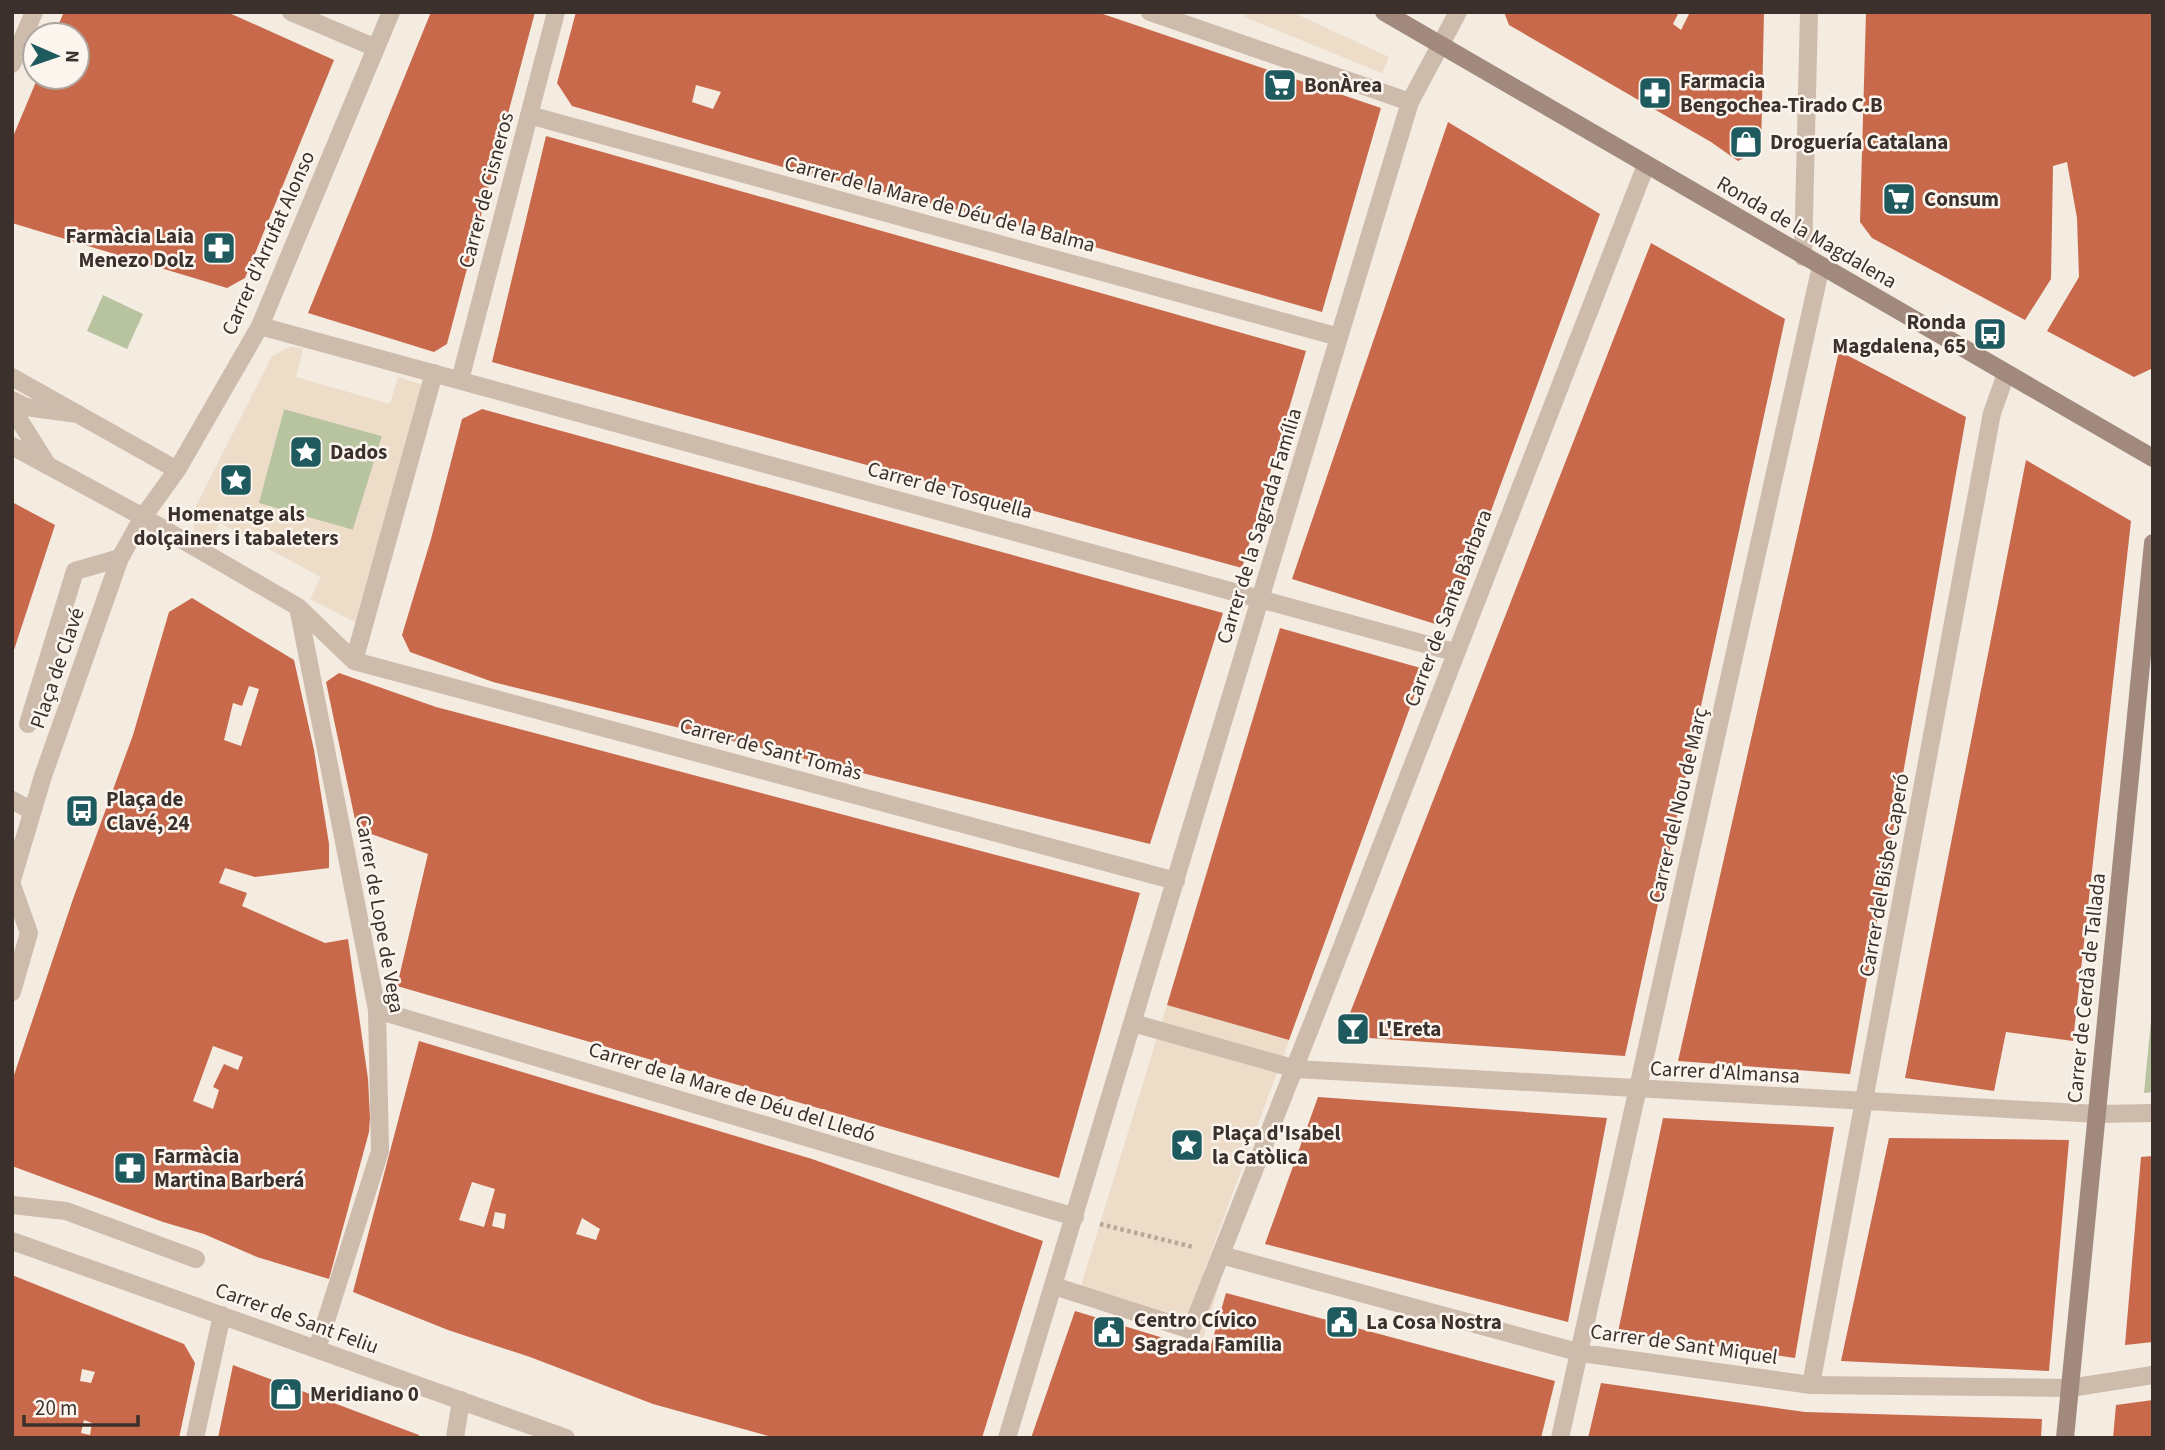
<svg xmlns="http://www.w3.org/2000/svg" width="2165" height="1450" viewBox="0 0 2165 1450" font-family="'Source Sans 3',sans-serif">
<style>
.green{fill:#b8c4a0}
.plaza{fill:#ecdcc8;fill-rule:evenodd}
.building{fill:#c8694b;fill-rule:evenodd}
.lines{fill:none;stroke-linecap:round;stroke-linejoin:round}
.path{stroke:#b9a596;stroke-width:4.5;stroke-dasharray:3.5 3.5;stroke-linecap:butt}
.lane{stroke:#cdbbac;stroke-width:18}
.street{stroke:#cdbbac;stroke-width:18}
.secondary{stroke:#a18a7d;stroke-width:18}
.labels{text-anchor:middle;stroke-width:5;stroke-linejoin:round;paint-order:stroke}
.poi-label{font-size:21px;font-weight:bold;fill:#3b302b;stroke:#fbf5ee;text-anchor:start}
.street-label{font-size:21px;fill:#3b302b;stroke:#fbf5ee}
</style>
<rect width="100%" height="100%" fill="#f4ebe1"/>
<path class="green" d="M103,295l40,19 -16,35 -40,-18z
M284,409l98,27 -29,94 -95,-27z
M2153,1000v92l-9,1z"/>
<path class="plaza" d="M1246,12h46l97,45 -7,16 -138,-56z
M290,347l13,1 -7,29 94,27 8,-27 25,8 -68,237 -45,-23 11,-22 -101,-54 -13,26 -13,-15 -1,-22 79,-156zM284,409l98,27 -29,94 -94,-27z
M1167,1005l122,35 -85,231 18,4 -20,68 -126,-41z"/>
<path class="building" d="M64,12h163l107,48 -89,218 -18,10 -215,-65v-84l26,-62h39v-42h-23z
M431,12h104l-88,332 -13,8 -126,-39z
M576,12h521l284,96 -59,204 -308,-88 -228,-56 -214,-62 -15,-23zM696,85l25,7 -8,17 -21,-7z
M1504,12h175l-6,12 8,6 9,-18h74l-3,138 -23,11 -27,-19 -202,-117z
M1866,12h287v356l-19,9 -87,-46 32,-54 -2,-59 -10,-56 -14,4 -2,113 -26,41 -153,-82 -12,-16z
M1448,122l152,92 -152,414 -156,-49z
M546,136l760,215 -64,217 -750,-206z
M1651,243l134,76 -160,737 -284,-20z
M1839,351l127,66 -116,657 -172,-13z
M482,409l741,204 -73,231 -657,-162 -83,-30 -8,-17 29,-96 31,-120z
M2026,460l105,61 -58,520 -67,-9 -12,59 -89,-13z
M12,502l43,23 -42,128h-1z
M192,598l102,62 20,90 15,94v24l-74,9 -30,-9 -6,15 28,10 -5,13 83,37 23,-4 20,140 2,39 -1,14 -40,147 -72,-22 -53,-23 -41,-12 -151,-56v-85l61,-182 60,-164 36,-123zM249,686l10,3 -18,57 -17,-6 9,-37 9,3zM213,1046l30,11 -5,13 -14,-6 -11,23 6,3 -6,19 -20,-8z
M1280,628l144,41 -135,371 -122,-35z
M339,673l97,34 704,186 -81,285 -662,-192 31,-132 -71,-25 -31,-147z
M419,1041l393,118 231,82 -61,197h-206l-123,-34 -123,-47 -82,-27 -95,-38zM472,1182l23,7 -11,38 -25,-7zM495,1212l11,2 -2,15 -12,-3zM582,1218l18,11 -4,11 -20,-6z
M1318,1097l289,21 -39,204 -303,-78z
M1663,1118l171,9 -39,231 -177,-26z
M1889,1138l180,2 -20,231 -208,-10z
M2153,1156v186l-28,3 16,-188z
M12,1275l172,69 11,19 -16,75h-167zM82,1369l13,3 -4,11 -11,-2zM84,1420l8,3 -2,12 -9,-2z
M1226,1293l329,88 -14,57h-510l44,-127 134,41z
M233,1365l186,70 -1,3h-200z
M1601,1383l204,29 237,7 -1,19h-453z
M2153,1400v38h-40l3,-33z"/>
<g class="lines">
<path class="path" d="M1100,1224l93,23"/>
<path class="lane" d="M12,400l14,7 52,7
M12,415l6,3 30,48
M28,724l47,-153 45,-13
M12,885l17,48 -17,59
M12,1205l54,6 130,48"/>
<path class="street" d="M291,12l85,36
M1150,12l260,90
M12,64l22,-52
M529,115l810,222
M1803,257l6,-245
M260,326l1194,326
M12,377l165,93
M460,380l96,-368
M12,446l131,71 155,90 56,54 822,220
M298,607l79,403 3,141 -63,198
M354,661l80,-288
M12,800l20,11
M12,880l31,-104 77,-218 23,-41 34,-47 83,-144 131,-314
M377,1010l698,207
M1133,1023l163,46 801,45 56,-1
M12,1241l554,197
M1221,1255l360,98 230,32 259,3 83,-13
M1054,1286l137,44c155,-387 302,-777 455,-1165
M1811,1385l181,-972 14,-39
M195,1438l27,-123
M455,1438l6,-38
M1007,1438l403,-1336 48,-90
M1560,1438l261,-1172"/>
<path class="secondary" d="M1384,12l769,446
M2065,1438l88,-895"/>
</g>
<defs>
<symbol id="supermarket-square" viewBox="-11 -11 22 22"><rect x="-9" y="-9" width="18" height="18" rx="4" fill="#1f5a5e" stroke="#fbf5ee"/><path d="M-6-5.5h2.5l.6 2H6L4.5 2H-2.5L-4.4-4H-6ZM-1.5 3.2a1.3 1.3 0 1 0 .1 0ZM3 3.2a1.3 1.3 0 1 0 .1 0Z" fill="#fff"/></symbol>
<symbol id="pharmacy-square" viewBox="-11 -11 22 22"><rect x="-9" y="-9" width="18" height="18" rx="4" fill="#1f5a5e" stroke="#fbf5ee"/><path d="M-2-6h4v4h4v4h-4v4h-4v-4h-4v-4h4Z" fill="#fff"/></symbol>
<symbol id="shop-square" viewBox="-11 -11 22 22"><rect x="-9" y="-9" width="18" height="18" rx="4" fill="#1f5a5e" stroke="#fbf5ee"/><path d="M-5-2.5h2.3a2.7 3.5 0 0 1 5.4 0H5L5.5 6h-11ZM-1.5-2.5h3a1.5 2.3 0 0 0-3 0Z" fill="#fff"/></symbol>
<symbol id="bus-square" viewBox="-11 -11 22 22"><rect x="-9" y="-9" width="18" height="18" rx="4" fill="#1f5a5e" stroke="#fbf5ee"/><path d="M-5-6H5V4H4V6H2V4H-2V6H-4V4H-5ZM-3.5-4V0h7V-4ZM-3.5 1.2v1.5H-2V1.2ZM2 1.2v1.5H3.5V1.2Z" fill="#fff"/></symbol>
<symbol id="sight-square" viewBox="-11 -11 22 22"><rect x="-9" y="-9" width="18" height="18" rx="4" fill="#1f5a5e" stroke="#fbf5ee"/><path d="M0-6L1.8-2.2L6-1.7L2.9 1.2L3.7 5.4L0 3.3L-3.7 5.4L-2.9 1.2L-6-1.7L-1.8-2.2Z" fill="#fff"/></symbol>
<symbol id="bar-square" viewBox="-11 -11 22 22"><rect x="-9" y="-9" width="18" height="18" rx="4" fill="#1f5a5e" stroke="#fbf5ee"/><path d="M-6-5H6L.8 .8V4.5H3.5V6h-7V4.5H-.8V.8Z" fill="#fff"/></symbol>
<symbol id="civic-square" viewBox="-11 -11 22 22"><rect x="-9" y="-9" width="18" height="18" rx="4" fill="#1f5a5e" stroke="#fbf5ee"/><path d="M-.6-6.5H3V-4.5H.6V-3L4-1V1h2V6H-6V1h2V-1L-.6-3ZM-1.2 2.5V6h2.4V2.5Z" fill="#fff"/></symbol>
</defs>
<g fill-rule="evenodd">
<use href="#supermarket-square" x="1261" y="66" width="38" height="38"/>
<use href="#pharmacy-square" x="1636" y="74" width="38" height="38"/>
<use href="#shop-square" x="1727" y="123" width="38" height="38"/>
<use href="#supermarket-square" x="1880" y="180" width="38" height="38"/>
<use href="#pharmacy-square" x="200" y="229" width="38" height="38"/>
<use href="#bus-square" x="1971" y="315" width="38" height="38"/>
<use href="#sight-square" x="287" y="433" width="38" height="38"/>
<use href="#sight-square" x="217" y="461" width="38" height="38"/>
<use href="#bus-square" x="63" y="792" width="38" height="38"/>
<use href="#bar-square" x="1334" y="1010" width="38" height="38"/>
<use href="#sight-square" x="1168" y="1126" width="38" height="38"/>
<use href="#pharmacy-square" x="111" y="1149" width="38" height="38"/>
<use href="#civic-square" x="1323" y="1303" width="38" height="38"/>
<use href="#civic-square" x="1090" y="1313" width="38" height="38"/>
<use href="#shop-square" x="267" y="1375" width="38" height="38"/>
</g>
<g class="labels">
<g class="poi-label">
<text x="1680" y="88">Farmacia<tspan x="1680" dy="24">Bengochea-Tirado C.B</tspan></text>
<text x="1304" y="92">BonÀrea</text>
<text x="1770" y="149">Droguería Catalana</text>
<text x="1924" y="206">Consum</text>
<text x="194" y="243" text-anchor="end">Farmàcia Laia<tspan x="194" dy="24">Menezo Dolz</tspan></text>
<text x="1966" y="329" text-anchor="end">Ronda<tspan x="1966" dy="24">Magdalena, 65</tspan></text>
<text x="330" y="459">Dados</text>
<text x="236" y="521" text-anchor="middle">Homenatge als<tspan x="236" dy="24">dolçainers i tabaleters</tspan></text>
<text x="106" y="806">Plaça de<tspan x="106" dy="24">Clavé, 24</tspan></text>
<text x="1378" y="1036">L'Ereta</text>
<text x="1212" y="1140">Plaça d'Isabel<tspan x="1212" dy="24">la Catòlica</tspan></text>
<text x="154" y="1163">Farmàcia<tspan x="154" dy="24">Martina Barberá</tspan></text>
<text x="1134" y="1327">Centro Cívico<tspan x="1134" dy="24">Sagrada Familia</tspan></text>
<text x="1366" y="1329">La Cosa Nostra</text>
<text x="310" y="1401">Meridiano 0</text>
</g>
<g class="street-label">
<text transform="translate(486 190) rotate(-75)" y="7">Carrer de Cisneros</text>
<text transform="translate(940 204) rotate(15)" y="7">Carrer de la Mare de Déu de la Balma</text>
<text transform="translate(1807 232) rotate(30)" y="7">Ronda de la Magdalena</text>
<text transform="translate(268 243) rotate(-66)" y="7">Carrer d'Arrufat Alonso</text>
<text transform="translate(950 490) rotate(15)" y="7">Carrer de Tosquella</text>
<text transform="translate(1259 526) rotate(-73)" y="7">Carrer de la Sagrada Família</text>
<text transform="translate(1448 608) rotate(-69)" y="7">Carrer de Santa Bàrbara</text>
<text transform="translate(57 668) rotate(-71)" y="7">Plaça de Clavé</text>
<text transform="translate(771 749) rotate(15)" y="7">Carrer de Sant Tomàs</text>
<text transform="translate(1678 805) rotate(-77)" y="7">Carrer del Nou de Març</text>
<text transform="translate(1884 875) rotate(-80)" y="7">Carrer del Bisbe Caperó</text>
<text transform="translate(380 914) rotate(80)" y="7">Carrer de Lope de Vega</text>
<text transform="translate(2086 988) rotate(-84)" y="7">Carrer de Cerdà de Tallada</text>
<text transform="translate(1725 1072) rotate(3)" y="7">Carrer d'Almansa</text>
<text transform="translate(732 1092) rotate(17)" y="7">Carrer de la Mare de Déu del Lledó</text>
<text transform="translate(297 1318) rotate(20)" y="7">Carrer de Sant Feliu</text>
<text transform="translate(1684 1344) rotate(8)" y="7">Carrer de Sant Miquel</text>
</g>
</g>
<rect width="2165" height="1450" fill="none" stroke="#3b302b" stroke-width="28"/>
<g transform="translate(56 56) rotate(92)"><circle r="33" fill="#fbf5ee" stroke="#aea6a0" stroke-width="2"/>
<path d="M0-5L12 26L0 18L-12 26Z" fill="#1f5a5e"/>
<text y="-10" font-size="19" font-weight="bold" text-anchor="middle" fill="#3b302b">N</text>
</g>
<path d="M24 1415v10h114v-10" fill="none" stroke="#3b302b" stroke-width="3.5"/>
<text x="35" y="1415" font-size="21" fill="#3b302b" stroke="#fbf5ee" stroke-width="5" paint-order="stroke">20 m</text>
</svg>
